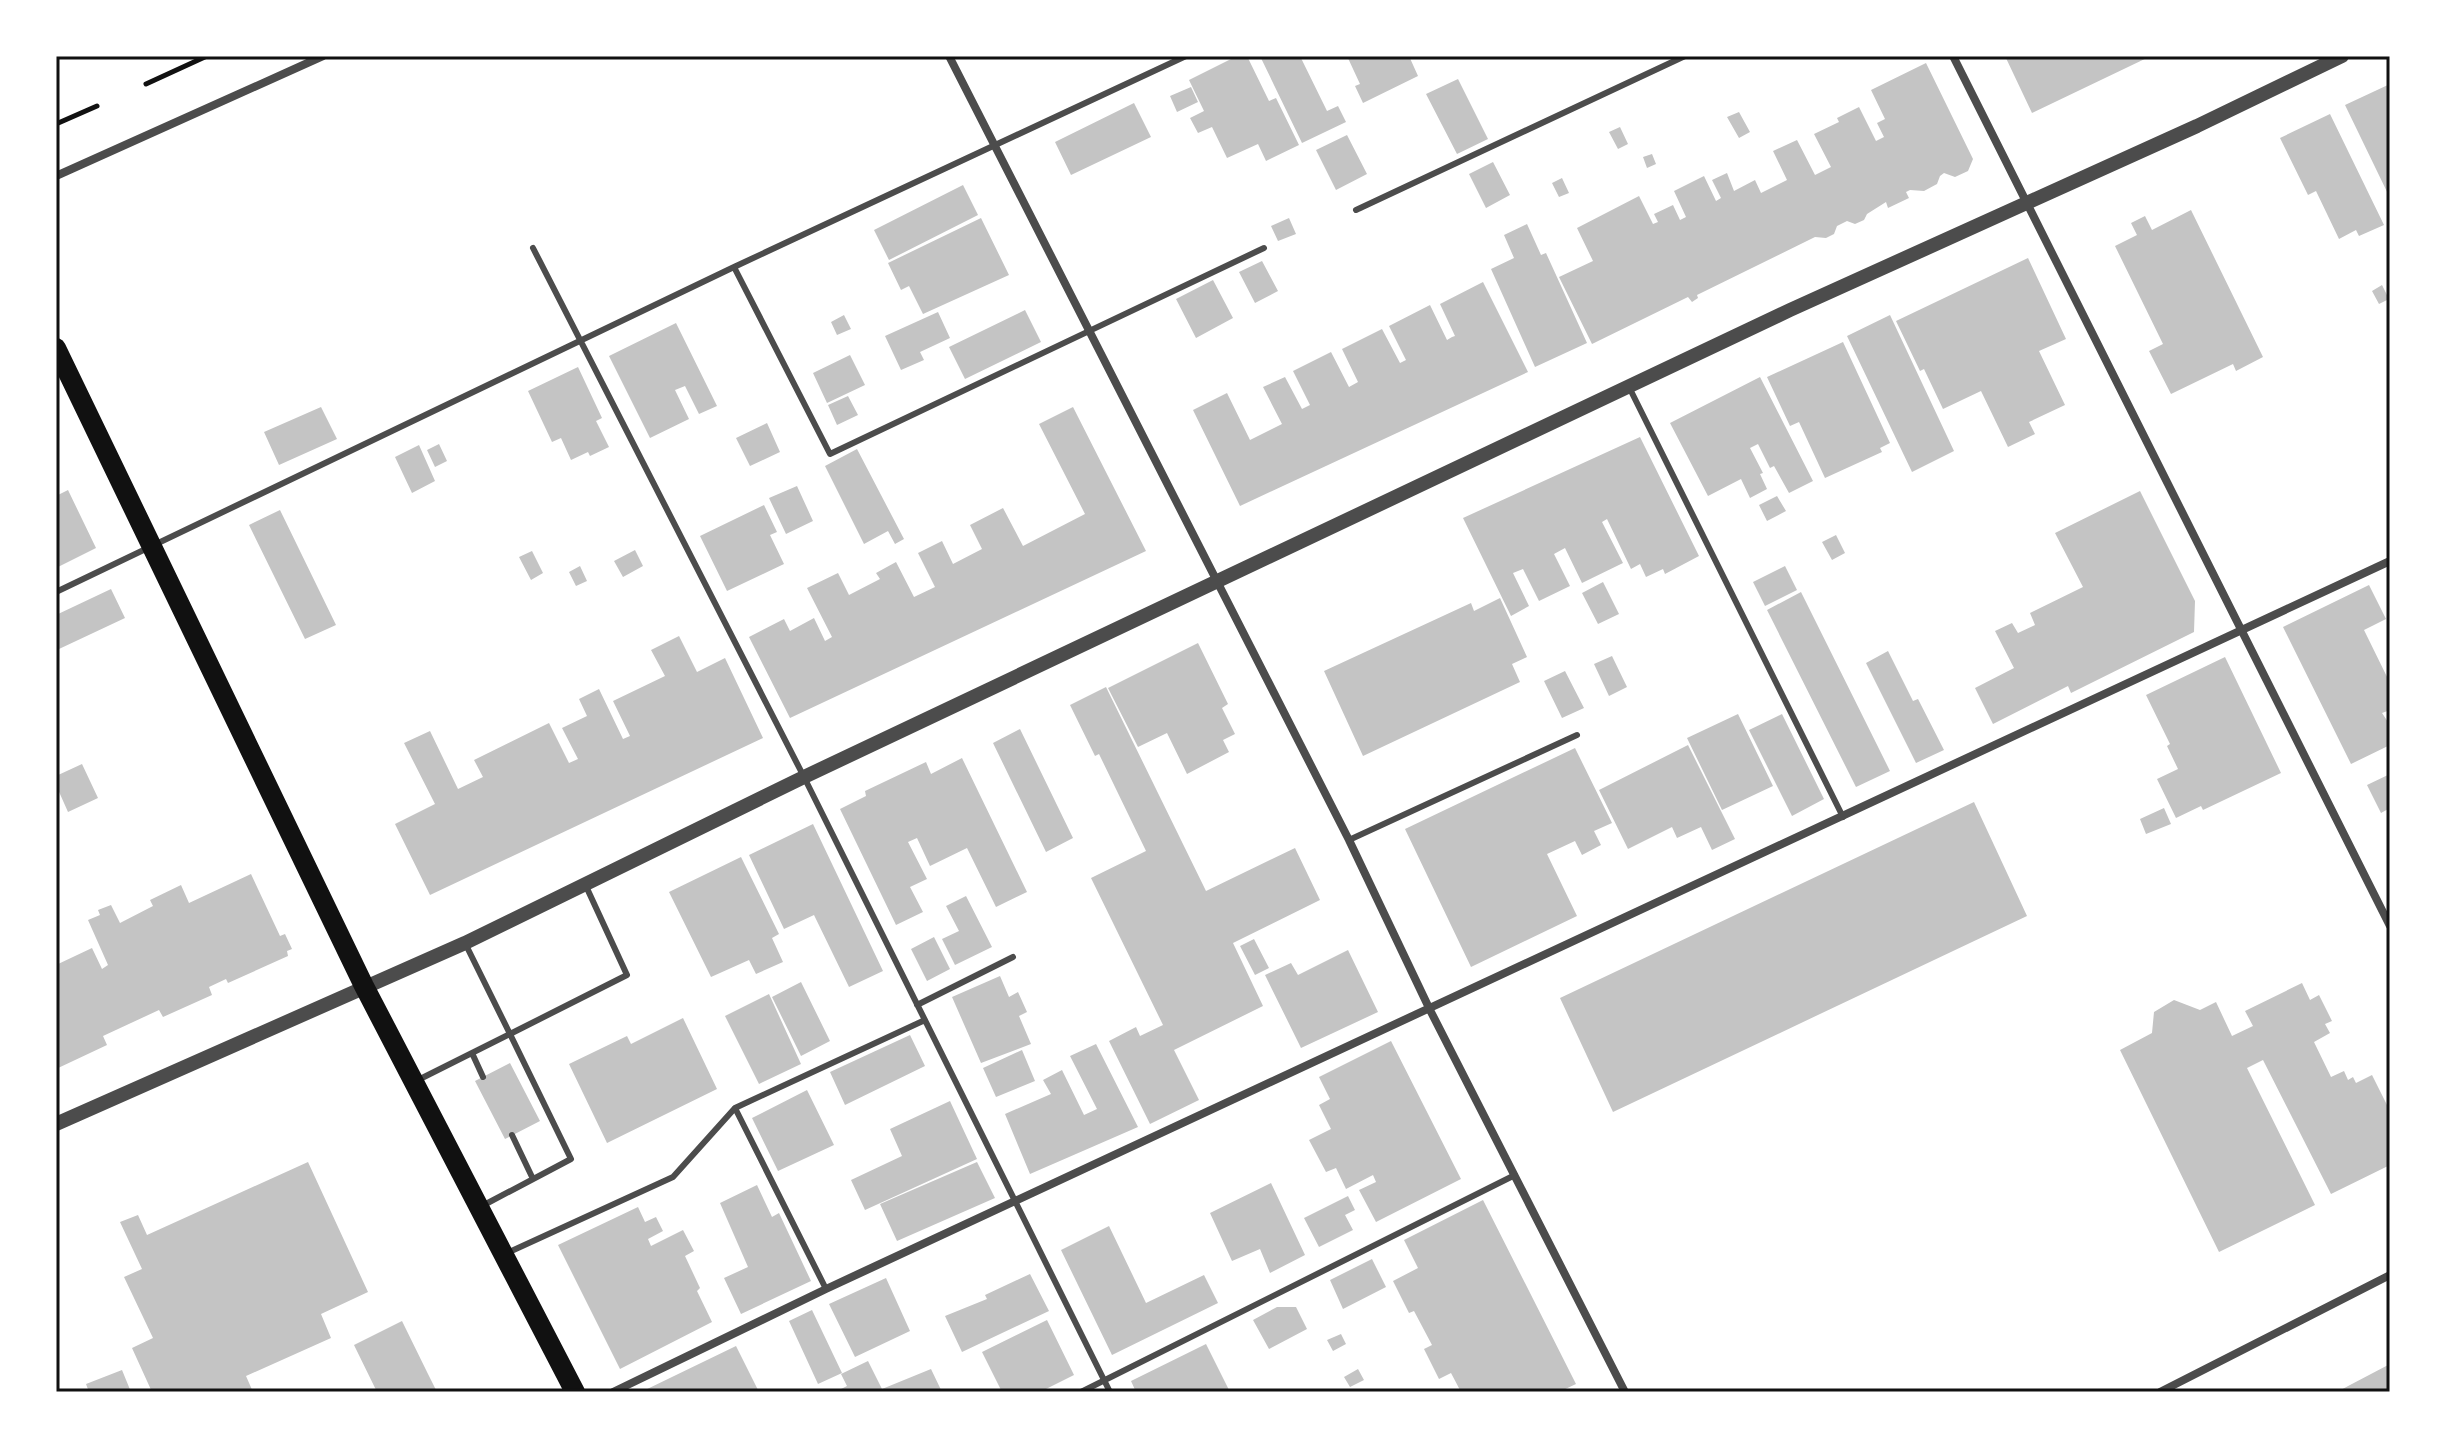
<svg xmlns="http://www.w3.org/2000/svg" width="2446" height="1448" viewBox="0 0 2446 1448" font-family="'IBM Plex Serif',serif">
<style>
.building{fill:#c4c4c4}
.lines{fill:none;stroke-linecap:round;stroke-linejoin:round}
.path{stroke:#111;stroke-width:5}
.service{stroke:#4c4c4c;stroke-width:6}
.minor{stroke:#4c4c4c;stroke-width:8}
.tertiary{stroke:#4c4c4c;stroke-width:14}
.primary{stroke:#111;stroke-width:20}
.neatline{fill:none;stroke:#111;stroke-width:3}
</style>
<rect width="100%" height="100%" fill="#fff"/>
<path class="building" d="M1237,56h10l22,45 7,-3 23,47 -33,16 -8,-17 -31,14 -15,-31 -14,6 -8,-15 14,-7 -15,-31z
M1260,56h40l27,55 11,-5 8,16 -44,21z
M1347,56h62l9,20 -55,27 -8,-17 5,-2z
M2005,56h146l-119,57z
M1926,63l47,96 -5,12 -13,6 -11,-4 -4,3 -3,8 -13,7 -14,-1 -4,2 3,6 -21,10 -2,-6 -19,12 -3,6 -9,4 -8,-3 -10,5 -3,8 -8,4 -11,-1 -118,58 1,3 -6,4 -4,-5 -96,47 -33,-67 34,-16 -16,-33 62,-32 14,28 5,-2 -4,-8 19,-9 7,15 6,-3 -12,-26 30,-15 12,25 5,-3 -9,-18 15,-7 7,18 21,-11 6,13 26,-13 -14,-29 24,-11 18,35 16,-8 -17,-33 25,-12 -2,-4 22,-11 17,34 8,-4 -7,-14 8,-4 -14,-29z
M1458,79l30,60 -31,15 -31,-60z
M2390,84v114l-45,-93z
M1191,87l7,15 -21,10 -7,-16z
M1134,103l17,34 -80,38 -16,-33z
M1739,112l11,20 -11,6 -12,-21z
M2330,114l54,111 -25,11 -3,-6 -17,9 -23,-48 -8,4 -28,-57z
M1620,127l8,17 -10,5 -9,-17z
M1347,135l20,39 -31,16 -20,-40z
M1652,154l4,10 -9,4 -4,-11z
M1493,162l17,33 -24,13 -17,-34z
M1562,178l7,15 -10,4 -7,-14z
M963,185l15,30 -89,45 -15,-30z
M2191,210l72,147 -27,14 -3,-7 -62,30 -22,-43 14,-7 -48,-98 22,-11 -6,-12 14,-7 7,14z
M981,218l28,57 -86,39 -14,-28 -8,4 -13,-27z
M1289,218l7,16 -18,7 -7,-15z
M1527,224l14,31 5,-2 41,90 -52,24 -44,-98 23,-11 -10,-23z
M2028,258l38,81 -27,12 26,54 -36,17 6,12 -27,13 -27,-56 -38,18 -19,-40 -4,2 -24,-50z
M1262,261l16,30 -23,12 -16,-31z
M1213,280l20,38 -37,20 -20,-39z
M1483,282l45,90 -288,134 -47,-96 34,-17 23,47 32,-16 -19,-37 22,-10 17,32 8,-4 -17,-34 38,-19 18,35 9,-5 -16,-33 40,-20 18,34 6,-3 -17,-34 41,-21 17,35 5,-3 3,-1 -15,-32z
M2382,285l7,14 -10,5 -7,-13z
M1025,310l16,32 -76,37 -16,-32z
M938,312l12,26 -30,14 4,8 -23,10 -16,-34z
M844,315l7,14 -14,6 -6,-13z
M1890,315l64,136 -42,21 -65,-136z
M676,323l41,83 -18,8 -14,-28 -10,4 14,29 -39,19 -41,-82z
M1843,342l47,101 -10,5 2,4 -57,26 -26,-56 -9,4 -23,-49z
M850,355l15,30 -38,18 -14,-30z
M578,367l24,51 -6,3 13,26 -19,9 -2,-4 -17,8 -10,-22 -9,4 -24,-51z
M1760,377l53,104 -24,12 -15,-27 -4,2 -12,-24 -8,4 13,25 -3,1 7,15 -17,9 -9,-19 -33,17 -38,-73z
M848,396l10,19 -21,10 -9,-20z
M321,407l16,32 -58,26 -15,-33z
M1073,407l73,144 -356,167 -41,-81 35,-18 6,12 24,-13 11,23 7,-4 -25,-49 31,-15 11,22 31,-16 -4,-6 20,-11 18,35 21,-10 -17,-34 24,-12 11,23 29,-15 -12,-24 33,-17 20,38 62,-32 -46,-90z
M767,423l13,29 -30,14 -14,-28z
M1640,437l59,119 -34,18 -2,-5 -17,8 -6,-13 -9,5 -24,-50 -5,3 21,41 -41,20 -17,-35 -11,6 16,32 -31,15 -16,-32 -10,4 16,33 -18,10 -48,-98z
M439,444l8,17 -12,6 -8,-17z
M419,445l16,36 -23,12 -17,-36z
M857,449l47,90 -9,5 -7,-13 -24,13 -39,-78z
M797,486l16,35 -27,13 -17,-36z
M68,490l28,58 -40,20v-72z
M2140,491l55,110 -1,31 -123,61 -3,-7 -75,38 -18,-36 39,-20 -19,-37 17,-8 6,10 17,-8 -5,-12 53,-26 -28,-54z
M1777,496l9,15 -19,10 -8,-16z
M764,505l13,27 -7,3 14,29 -57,27 -27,-55z
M280,510l56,115 -31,14 -56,-114z
M1836,535l9,18 -13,7 -10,-18z
M635,550l8,16 -20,11 -9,-16z
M532,551l11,22 -12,7 -12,-23z
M580,566l7,15 -11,5 -7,-14z
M1785,566l12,24 -32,16 -12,-24z
M1603,582l16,32 -21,10 -16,-31z
M2369,585l17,34 -22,11 26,53v27l-8,3 8,12v20l-39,19 -68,-137z
M111,589l14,29 -66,31 -3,-6v-28z
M1801,592l89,179 -34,16 -89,-177z
M1500,598l27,59 -15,7 8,18 -157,74 -39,-85 147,-68 3,8z
M679,636l18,36 28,-14 38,80 -333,157 -35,-71 40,-20 -31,-61 26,-12 28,58 25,-12 -9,-17 75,-37 20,40 9,-4 -16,-31 25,-12 -8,-17 20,-10 24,50 7,-3 -17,-35 52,-25 -14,-26z
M1198,643l30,61 -6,4 13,26 -12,6 6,12 -42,22 -20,-41 -29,14 -30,-59z
M1888,651l25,50 5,-2 26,51 -28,13 -50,-100z
M1612,656l15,31 -18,9 -15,-32z
M2225,657l56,116 -78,37 -2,-4 -25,12 -19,-39 21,-10 -11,-23 3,-2 -24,-49z
M1565,671l19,37 -22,10 -18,-37z
M1106,687l100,204 89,-43 25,52 -87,43 30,63 -89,44 25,50 -49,24 -41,-83 27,-14 4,9 23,-11 -72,-147 55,-27 -47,-97 -4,2 -25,-51z
M1738,714l35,72 -51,24 -35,-72z
M1782,714l42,85 -32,17 -43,-86z
M1020,729l53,109 -27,14 -53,-109z
M1688,745l47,94 -23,11 -11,-23 -24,11 -5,-11 -44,22 -29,-59z
M1575,748l37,75 -18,8 7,14 -19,10 -7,-14 -28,13 30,62 -106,51 -66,-138z
M962,758l65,134 -31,15 -29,-59 -37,18 -13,-28 -9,4 19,37 -17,8 13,25 -27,13 -56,-116 26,-13 -1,-5 61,-29 5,12z
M82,764l16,34 -30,14 -12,-27v-9z
M2390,774v34l-9,5 -14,-28z
M1974,802l53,114 -414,196 -53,-114z
M2164,808l7,16 -25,10 -6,-15z
M813,824l70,147 -34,16 -35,-72 -30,14 -35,-74z
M741,857l38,77 -7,4 11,24 -27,12 -7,-14 -38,17 -42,-85z
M251,874l29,62 5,-2 7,15 -5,2 1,5 -60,27 -2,-4 -17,8 3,8 -49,22 -4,-7 -56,26 4,9 -51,24v-104l36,-17 10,21 6,-4 -20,-45 12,-5 -2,-5 13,-5 9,18 33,-17 -3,-6 31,-15 8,18z
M966,896l26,51 -37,18 -13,-26 17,-8 -13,-25z
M934,937l16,32 -23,12 -16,-32z
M1254,939l15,29 -14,7 -15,-29z
M1348,950l30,62 -77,36 -36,-73 26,-12 7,12z
M1000,976l9,21 9,-5 9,20 -8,4 12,28 -50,19 -29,-66z
M801,982l29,59 -29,15 -29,-59z
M2302,983l8,17 9,-5 13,26 -7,3 5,9 -16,9 17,35 13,-6 4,9 5,-3 3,6 16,-8 18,36v54l-59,29 -68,-134 -16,8 68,137 -96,47 -99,-202 32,-17 2,-21 20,-12 26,10 16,-8 16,34 21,-10 -8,-15z
M769,994l32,70 -42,20 -34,-68z
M683,1018l34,71 -110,54 -38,-79 58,-28 4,8z
M910,1035l15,31 -80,39 -15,-33z
M1391,1041l70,138 -85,43 -17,-32 17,-8 -3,-7 -27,14 -10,-21 -10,4 -17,-32 22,-11 -12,-24 11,-6 -11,-22z
M1096,1044l42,83 -108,47 -25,-60 46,-20 -8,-14 19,-10 22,45 13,-6 -27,-53z
M1022,1050l13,31 -39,16 -13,-29z
M510,1063l30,58 -35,18 -30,-58z
M807,1090l27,55 -56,26 -26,-53z
M950,1101l27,58 -112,51 -14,-30 51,-24 -12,-27z
M308,1162l60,130 -47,22 10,24 -85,38 7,16h-101l-20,-44 21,-10 -29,-61 18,-8 -22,-47 18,-7 9,20z
M977,1162l18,36 -98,43 -17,-37z
M1271,1183l34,72 -35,18 -10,-24 -28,12 -22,-48z
M757,1185l15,32 7,-4 32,68 -70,33 -17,-36 24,-11 -28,-64z
M1348,1196l7,14 -10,5 8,15 -34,17 -15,-29z
M1483,1200l93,184 -17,8h-98l-10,-19 -12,6 -15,-30 8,-4 -18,-34 -5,2 -16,-32 25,-13 -14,-28z
M638,1207l7,15 11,-5 7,14 -15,8 3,7 32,-16 11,21 -9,5 15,32 -3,3 15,31 -92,47 -62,-124z
M1109,1226l37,77 58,-28 14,28 -106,52 -51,-105z
M1372,1259l14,28 -43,22 -13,-29z
M1030,1274l19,37 -87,41 -17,-36 42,-17 -2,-4z
M886,1278l24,53 -55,26 -26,-53z
M1277,1307h19l11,22 -38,20 -16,-29z
M812,1310l30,63 -24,11 -29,-63z
M1047,1320l27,55 -34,17h-38l-20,-40z
M402,1321l26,53 9,18h-60l-23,-47z
M1341,1334l5,10 -13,7 -6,-11z
M1206,1344l24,48h-94l-5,-11z
M736,1346l23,46h-118z
M868,1361l14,28 49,-20 11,23h-107l12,-6 -6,-12z
M2390,1364v28h-53l13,-7z
M1358,1369l6,11 -14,7 -6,-10z
M122,1370l9,22h-42l-3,-8z"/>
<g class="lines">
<path class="path" d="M146,84l61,-28
M56,124l41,-18"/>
<path class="service" d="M1356,210l329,-154
M533,248l271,529 306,615
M734,267l96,187 434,-206
M1629,387l214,430
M56,592l678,-325 452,-211
M1349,840l228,-105
M465,943l45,91 117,-59 -42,-91
M917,1005l96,-48
M472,1053l11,24
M416,1081l94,-47 61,125 -89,47
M735,1108l91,181
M512,1135l21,44
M507,1253l166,-76 62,-69 190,-88
M1081,1392l434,-217"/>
<path class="minor" d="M949,56l400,784 81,170 195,382
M1953,56l437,870
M56,176l267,-120
M613,1392l213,-103 1564,-728
M2160,1392l230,-117"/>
<path class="tertiary" d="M56,1124l409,-181 339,-166 986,-467 407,-184 145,-70"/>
<path class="primary" d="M56,348l308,638 211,406"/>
</g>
<rect width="2446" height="1448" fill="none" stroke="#ffffff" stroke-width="116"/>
<rect x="58" y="58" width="2330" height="1332" class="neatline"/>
</svg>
